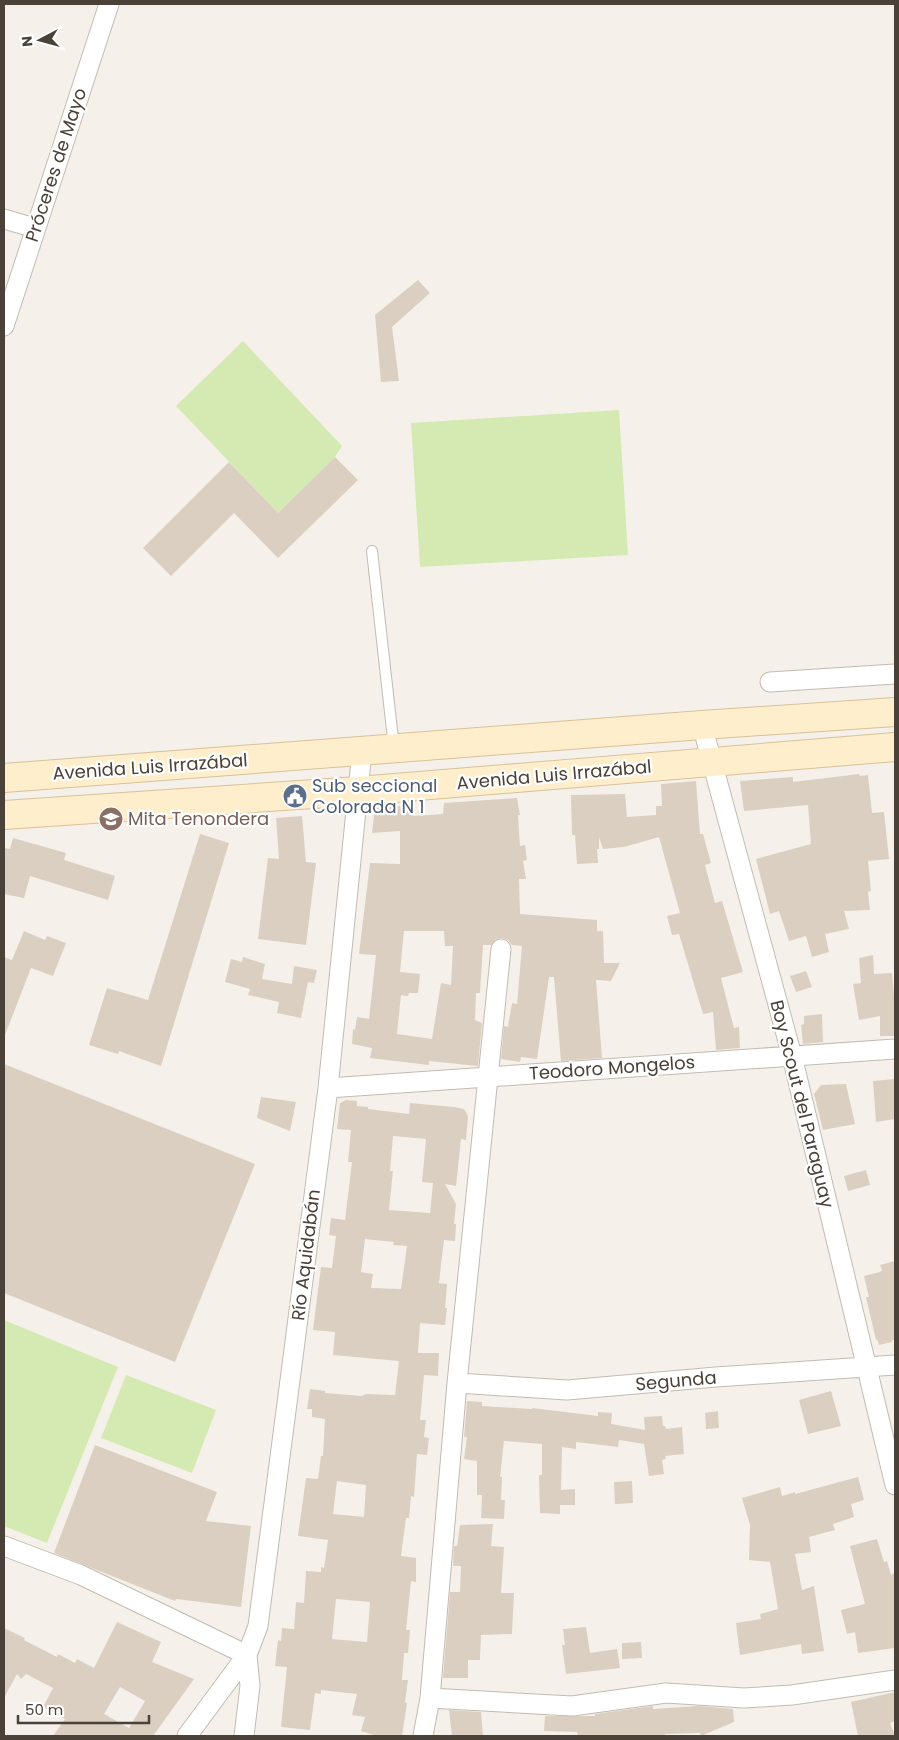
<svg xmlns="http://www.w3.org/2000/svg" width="899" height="1740" viewBox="0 0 899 1740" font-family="Poppins,sans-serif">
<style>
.green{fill:#d5eab2}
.building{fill:#dbcfc2;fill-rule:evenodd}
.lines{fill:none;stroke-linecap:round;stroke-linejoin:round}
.lane-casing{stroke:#c4bbaf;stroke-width:12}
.street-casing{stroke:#c4bbaf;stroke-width:21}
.secondary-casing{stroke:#d6c299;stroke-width:30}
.lane{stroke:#fff;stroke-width:10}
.street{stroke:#fff;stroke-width:19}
.secondary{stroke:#ffeecb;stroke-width:28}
.labels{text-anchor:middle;stroke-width:4.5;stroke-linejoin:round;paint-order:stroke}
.street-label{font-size:18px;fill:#4a4138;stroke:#fff}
.service-label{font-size:18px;fill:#4e5e75;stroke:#fff;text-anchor:start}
.education-label{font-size:18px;fill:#785e54;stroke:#fff;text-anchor:start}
</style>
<rect width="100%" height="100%" fill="#f5f1ea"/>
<path class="green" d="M243,341l99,105 -7,11 -57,56 -102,-107z
M619,410l9,145 -208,12 -9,-144z
M4,1320l114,47 -71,176 -43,-17z
M126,1375l90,35 -24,63 -91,-35z"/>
<path class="building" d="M418,280l12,13 -38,34 7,54 -18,1 -6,-67z
M335,457l23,23 -80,78 -44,-45 -63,63 -28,-28 86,-86 49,51z
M859,774l1,2 8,-1 4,38 12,-1 5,47 -21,2 3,30 -3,1 2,18 -26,1 5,18 -24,5 4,18 -17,5 -6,-21 -17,5 -10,-30 -9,3 -14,-55 55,-15 -3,-39 -64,6 -4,-30 53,-4v5z
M696,781l4,53h3l8,29 -6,2 10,38 7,-2 21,71 -22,6 13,50 5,-1 1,21 -24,2 -3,-38 -10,2 -24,-80 -7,1 -5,-19 13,-3 -21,-76 -35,10 -21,2 -4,-12v12h-2l1,14 -21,1 -2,-29h-3l-1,-40 54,-1 2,23 29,-2v-9h6l-1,-22z
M517,798l3,17h-2l2,31 5,-1 2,15 -4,1 3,18h-7l1,35 77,6v11h6l1,32h16l-9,18 -15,-1 6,78 -41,3 -7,-84h-5l-12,82 -16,-2 -1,5 -19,-3 3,-33 4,1 4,-24 5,1 5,-58 -10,-1 -4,-5 -6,-2 -6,1 -5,6h-8l-3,48h-4l-1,27 7,3 -4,43 -49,-5v4l-59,-7 2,-10 -20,-4 1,-15 2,1 2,-13 12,2 7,-64 -17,-1 11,-91 30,1v-33l-28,2 3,-25 39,-3 -1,11 30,-2 1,-11zM404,931h40l1,15h8l-2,39 -10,-2 -9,56 -35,-5 4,-39 7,1 1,-3h9l2,-19 -20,-2z
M302,816l4,46 10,1 -10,82 -48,-6 10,-81 11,1 -3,-41z
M200,834l29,9 -68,223 -42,-15 -1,3 -29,-9 18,-57 41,12z
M13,838l53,15 -2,7 51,16 -7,24 -78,-24 -6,22 -20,-4v-46l6,1z
M24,931l21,9 2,-4 19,7 -13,33 -22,-8 -26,67h-1v-78l8,3z
M873,955l1,19 18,-1 3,33v30h-15v-20l-21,4 -6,-36 8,-1 -2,-25z
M243,957l22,7 -3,15 30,5 2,-18 23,4 -3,13 -6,-1 -7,36 -24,-5 2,-11 -31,-7 2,-6 -25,-7 6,-23 11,3z
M806,971l6,16 -16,5 -6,-16z
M822,1014l1,28 -20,2 -2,-19 3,-1v-8z
M4,1064l251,100 -80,198 -171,-69z
M895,1079v40l-19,3 -3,-41z
M846,1084l9,40 -32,6 -9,-36 7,-9z
M261,1097l35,5 -6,29 -33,-13z
M346,1100l11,1v5l11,1v2l41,5 1,-11 44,4 10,2 4,7 -2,24 -5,-1 -5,47 -11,-2 11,20 -2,20h2l-1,17 -11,-1 -3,25 -2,18 8,1 -2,24h2l-2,17 -25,-2 -2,30h21l-1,23 -14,-1 -4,45h6l-2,17 5,1 -2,17 -10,-1 -3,43 -3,-1 -2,22h-3l-5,38 15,2v24l-5,-1 -5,49h4l-2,23h-4l-2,27h6l-3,22 2,1 -5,33h-25l-16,-5 4,-14 -13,-2 5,-21 -36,-4v4l-6,-1 -5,37 -29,-3 6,-60 -12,-1 3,-26 3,1 1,-13 12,1 2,-27 8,1 2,-32 15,1v-5l3,1 4,-28 -30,-4 8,-58 12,1 3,-23h2l2,-37 -13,-2v-8h-5l3,-20 15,2v2l37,3 4,-2 29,1 4,-34 -66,-6 2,-23 -22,-2 8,-63 11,1 4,-32 -7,-1 2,-17 14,2 7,-58h-4l3,-32 -14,-1 3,-26zM393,1136l33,3 -4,43 11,1 -3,30 -41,-3 4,-39h-3zM365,1239l29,3 -1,3 14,1 -6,43 -30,-1 2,-14 -12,-2zM337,1481l29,4 -2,32 -31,-3zM336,1599l34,3 -3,40 -35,-3z
M866,1170l4,15 -22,6 -4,-15z
M895,1261v79h-3v2l-13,3 -2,-6 -1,1 -10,-43h3l-5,-21 16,-4 2,-2 -2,-5z
M831,1391l10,35 -33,8 -9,-34z
M467,1401l15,1v4l50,3v-1l66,8v-4l14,1 -1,11 34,6 -1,-13 18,-1 1,10h2l1,3 16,-2 2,27 -19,2 1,3 -4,1 2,14 -15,2 -5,-32 -25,-4 -1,7 -42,-5v7l-14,-2 -1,43 14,-1v16h-15v9l-20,-1 -1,-38h3v-31l-38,-3 -4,36h2l-1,23h4l-1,19 -23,-1 1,-23h-5v-34l-13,-2 3,-22h-3z
M718,1411l1,17 -13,1 -1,-16z
M95,1445l122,47 -11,29 45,5 -10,81 -65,-8 -1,2 -121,-48z
M858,1477l6,23 -13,4 3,13 -21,7 2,6 -26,7 2,15 -16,2 7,36 12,-4 10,65 -22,3 -1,-10 -61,11 -4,-32 25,-4 -1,-5 18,-5 -8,-47 -21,-2 1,-35 -8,-27 38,-11 2,9 13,-4v2z
M632,1481l1,22 -18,1 -1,-22z
M493,1524l-2,22 13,1 -3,46h13l-2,41 -31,1 -1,25h-12v18h-25l7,-86h10l1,-26h-8l1,-20h3l3,-21z
M877,1539l7,23 3,-1 4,14 4,-2v75l-37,5 -3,-21 -8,2 -6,-24 24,-6 -15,-58z
M117,1622l44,20 -9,20 42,17 -41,57h-100l12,-17 -22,-12 10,-19 -27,-14 -5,5 -4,-5 -13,24v-70l21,10 -1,2 33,17 1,-3 17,9 2,-4 17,9zM120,1687l25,14 -16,27 -25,-14z
M586,1627l4,26 27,-4 3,19 -54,6 -4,-29h3l-2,-16z
M641,1642l1,16 -20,1v-16z
M895,1692v29l-5,2 5,13h-37l-7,-34z
M653,1706v3l46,-3 34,3 1,13 -33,14 -1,-3 -35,1 1,2h-88l-1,-4 -33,-1 1,-15h50v-2z
M449,1710l32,2 2,24h-31z"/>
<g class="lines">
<defs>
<path id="lane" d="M372,551l22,197"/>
<path id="street" d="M4,219l31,9
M4,326l105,-322
M770,682l125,-8
M702,725l90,331 103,429
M328,1088l567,-39
M457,1383l110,7 149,-13 179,-12
M4,1546l77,29 166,80 3,31 -6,50
M430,1698l142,8 94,-13 78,5 48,-3 103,-15
M187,1736l60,-81 11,-29 70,-538 34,-337
M423,1736l7,-38 27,-315 44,-434"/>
<path id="secondary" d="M4,778l698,-53 193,-13
M4,815l354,-24 537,-44"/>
</defs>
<use href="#lane" class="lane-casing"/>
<use href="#street" class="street-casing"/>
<use href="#secondary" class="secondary-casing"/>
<use href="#lane" class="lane"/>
<use href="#street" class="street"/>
<use href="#secondary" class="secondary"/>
</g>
<defs>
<symbol id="civic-disc" viewBox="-11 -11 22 22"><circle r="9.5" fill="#5c6f8a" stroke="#fff"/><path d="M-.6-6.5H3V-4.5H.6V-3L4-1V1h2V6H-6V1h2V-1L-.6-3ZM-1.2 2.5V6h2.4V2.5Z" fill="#fff"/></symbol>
<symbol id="school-disc" viewBox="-11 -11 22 22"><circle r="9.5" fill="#8d6e63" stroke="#fff"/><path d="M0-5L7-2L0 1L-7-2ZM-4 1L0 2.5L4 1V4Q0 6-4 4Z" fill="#fff"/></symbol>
</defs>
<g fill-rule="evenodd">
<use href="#civic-disc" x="281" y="782" width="28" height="28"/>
<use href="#school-disc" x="97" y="805" width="28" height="28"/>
</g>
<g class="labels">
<g class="street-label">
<text transform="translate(56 165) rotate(-72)" y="6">Próceres de Mayo</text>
<text transform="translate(150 767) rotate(-4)" y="6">Avenida Luis Irrazábal</text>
<text transform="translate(554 775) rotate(-5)" y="6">Avenida Luis Irrazábal</text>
<text transform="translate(612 1068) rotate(-4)" y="6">Teodoro Mongelos</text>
<text transform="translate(802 1104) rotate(76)" y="6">Boy Scout del Paraguay</text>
<text transform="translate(306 1255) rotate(-83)" y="6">Río Aquidabán</text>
<text transform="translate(676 1381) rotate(-5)" y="6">Segunda</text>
</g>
<g class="service-label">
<text x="312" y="792">Sub seccional<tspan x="312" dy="21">Colorada N 1</tspan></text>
</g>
<g class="education-label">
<text x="128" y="825">Mita Tenondera</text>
</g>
</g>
<rect width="899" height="1740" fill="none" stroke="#4a4138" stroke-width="10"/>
<g transform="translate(40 40) rotate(264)" stroke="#ffffff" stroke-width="4" paint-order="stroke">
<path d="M0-4L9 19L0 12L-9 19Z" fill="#4a4138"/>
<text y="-8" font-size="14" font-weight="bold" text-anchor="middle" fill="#4a4138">N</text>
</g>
<path d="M18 1715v8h131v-8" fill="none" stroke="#4a4138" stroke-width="2.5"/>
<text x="25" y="1715" font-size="15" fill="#4a4138" stroke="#ffffff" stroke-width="4" paint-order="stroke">50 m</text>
</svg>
